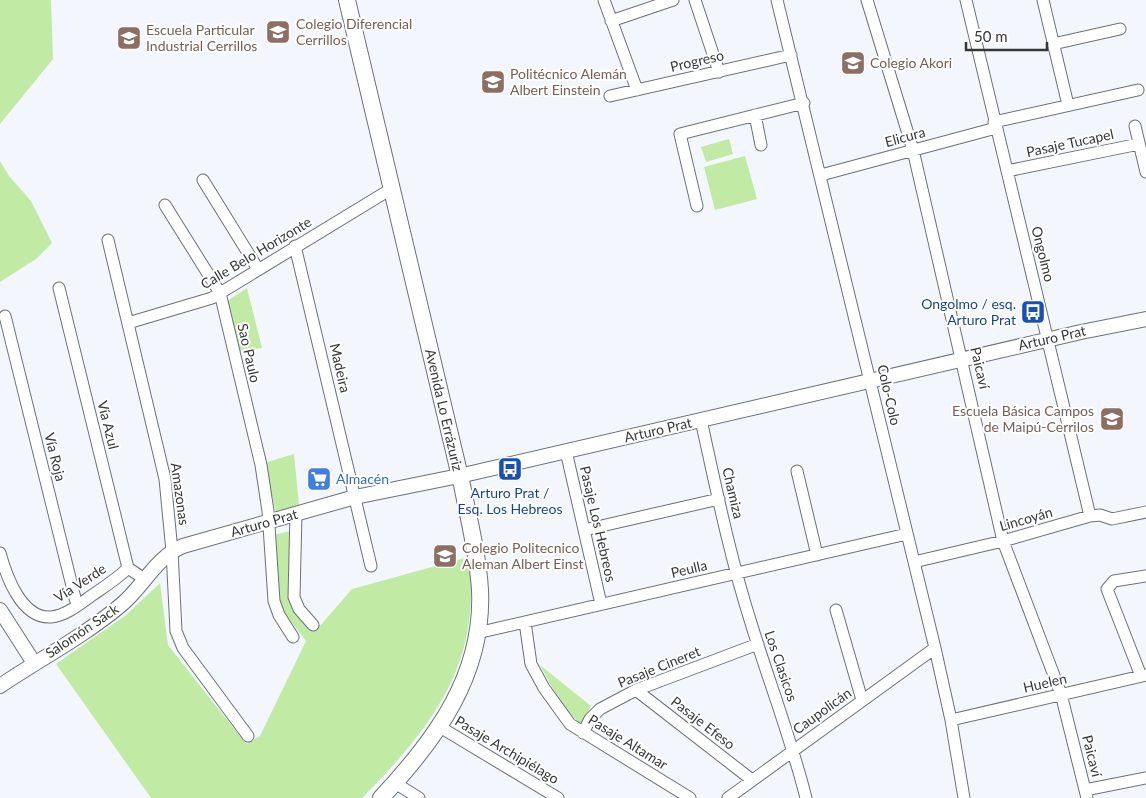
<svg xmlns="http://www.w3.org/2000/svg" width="1146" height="798" viewBox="0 0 1146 798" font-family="Lato,sans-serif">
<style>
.green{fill:#c1eaa4}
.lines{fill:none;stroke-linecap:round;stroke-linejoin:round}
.minor-casing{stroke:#6b717a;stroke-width:13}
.tertiary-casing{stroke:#6b717a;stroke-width:16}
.secondary-casing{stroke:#6b717a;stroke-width:18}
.minor{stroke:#fff;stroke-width:11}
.tertiary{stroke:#fff;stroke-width:14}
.secondary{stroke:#fff;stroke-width:16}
.labels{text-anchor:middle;stroke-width:4;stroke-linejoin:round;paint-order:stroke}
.education-label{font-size:14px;fill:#785e54;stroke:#fff;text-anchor:start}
.street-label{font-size:14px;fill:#35373b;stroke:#fff}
.transit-label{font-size:14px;fill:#164399;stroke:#fff;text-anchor:end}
.shop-label{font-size:14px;fill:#366cbe;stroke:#fff;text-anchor:start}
</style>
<rect width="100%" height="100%" fill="#f3f7fd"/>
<path class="green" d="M0,0h51l2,59 -53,65z
M729,139l4,15 -27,8 -5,-15z
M745,156l12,43 -42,11 -11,-43z
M0,161l9,15 22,25 21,42 -16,16 -36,23z
M247,288l15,60 -24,4 -11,-51z
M294,454l5,51 -23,7 -12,-49z
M300,529l-2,59 3,17 19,21 32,-37 120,-33c-1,21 0,44 -3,65 -9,73 -58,127 -107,177h-211l-95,-134 70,-49 34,-32 8,62 78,99 14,-8 46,-95 -26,-34 -7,-72z
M540,665l51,41 -10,19 -19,-20z"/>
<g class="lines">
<defs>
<path id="minor" d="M604,0l33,90
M695,0l24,72
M777,0l158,648 16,72 13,78
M867,0l46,150 90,391 58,153 26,104
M966,0l124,516
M1043,0l25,105
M611,21l62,-21
M1053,44l67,-15
M610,96l181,-41
M755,115l6,30
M994,122l144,-32
M1135,126l11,46
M1007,171l132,-27
M821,175l175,-47
M203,180l55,89
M165,205l55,88 41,172 7,46 6,90 5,14 14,22
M697,206l-17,-72 124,-31
M108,240l57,239 7,72 4,80 7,17 65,88
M295,246l76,320
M59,288l69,280
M5,316l72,290
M128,323l84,-25 179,-109
M701,420c15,68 29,137 50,203 18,59 40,115 55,175
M566,451l35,153
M797,471l20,84
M296,514l-2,83 5,12 14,16
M584,530l135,-31
M0,553c6,22 21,66 51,64 14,-1 29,-13 40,-21 13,-9 26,-17 37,-28l18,12
M914,562l89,-21 87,-25 10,-1 12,4 34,-7
M836,610l26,90
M525,622l6,42 13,24 26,36 120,74
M477,633l430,-99
M1141,676l-34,-87 7,-8 32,-5
M636,690l116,90
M951,720l195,-45
M440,727l118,71
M583,733l7,-14 10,-10 36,-19 122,-46
M395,783l24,15
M1085,790l61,-12
M728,798l207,-150"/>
<path id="tertiary" d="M0,610l34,53
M0,686c40,-27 84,-50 121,-81 22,-18 35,-48 62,-59l172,-49 104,-21 622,-144 65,-13"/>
<path id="secondary" d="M347,0l115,485c7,35 16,70 18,105 4,85 -44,149 -99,208"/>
</defs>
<use href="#minor" class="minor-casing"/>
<use href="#tertiary" class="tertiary-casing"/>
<use href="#secondary" class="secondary-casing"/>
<use href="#minor" class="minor"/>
<use href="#tertiary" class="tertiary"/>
<use href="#secondary" class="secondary"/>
</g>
<defs>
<symbol id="school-square" viewBox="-11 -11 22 22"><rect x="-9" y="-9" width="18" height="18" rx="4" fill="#8d6e63" stroke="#fff"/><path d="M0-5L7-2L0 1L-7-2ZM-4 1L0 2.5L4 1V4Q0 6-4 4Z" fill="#fff"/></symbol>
<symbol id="bus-square" viewBox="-11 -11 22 22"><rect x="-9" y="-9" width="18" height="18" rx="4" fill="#1a4fb4" stroke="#fff"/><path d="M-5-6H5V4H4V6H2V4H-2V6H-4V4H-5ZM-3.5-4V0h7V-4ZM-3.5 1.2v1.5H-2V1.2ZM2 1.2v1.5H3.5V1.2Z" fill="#fff"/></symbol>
<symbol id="supermarket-square" viewBox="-11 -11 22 22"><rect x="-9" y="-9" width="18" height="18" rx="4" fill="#3f7fe0" stroke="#fff"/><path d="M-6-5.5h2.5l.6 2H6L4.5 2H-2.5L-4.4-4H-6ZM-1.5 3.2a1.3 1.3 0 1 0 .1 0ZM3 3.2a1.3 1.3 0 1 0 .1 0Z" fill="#fff"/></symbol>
</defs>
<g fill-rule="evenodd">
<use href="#school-square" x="264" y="18" width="28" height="28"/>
<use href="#school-square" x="115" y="24" width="28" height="28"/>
<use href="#school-square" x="839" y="49" width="28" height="28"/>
<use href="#school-square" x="479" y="68" width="28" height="28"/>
<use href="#bus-square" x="1019" y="298" width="28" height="28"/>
<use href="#school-square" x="1098" y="405" width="28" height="28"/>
<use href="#bus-square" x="496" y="455" width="28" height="28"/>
<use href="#supermarket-square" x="305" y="465" width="28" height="28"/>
<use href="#school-square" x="431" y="542" width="28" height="28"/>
</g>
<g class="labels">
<g class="education-label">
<text x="296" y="29">Colegio Diferencial<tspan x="296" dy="16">Cerrillos</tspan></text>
<text x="146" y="35">Escuela Particular<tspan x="146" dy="16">Industrial Cerrillos</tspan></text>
<text x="870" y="68">Colegio Akori</text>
<text x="510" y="79">Politécnico Alemán<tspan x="510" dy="16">Albert Einstein</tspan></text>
<text x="1094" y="416" text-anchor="end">Escuela Básica Campos<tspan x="1094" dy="16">de Maipú-Cerrilos</tspan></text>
<text x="462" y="553">Colegio Politecnico<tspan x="462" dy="16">Aleman Albert Einst</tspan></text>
</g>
<g class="street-label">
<text transform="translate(697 61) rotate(-13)" y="5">Progreso</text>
<text transform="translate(905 137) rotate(-15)" y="5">Elicura</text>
<text transform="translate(1070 143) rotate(-12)" y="5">Pasaje Tucapel</text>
<text transform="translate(256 253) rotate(-31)" y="5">Calle Belo Horizonte</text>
<text transform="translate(1043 254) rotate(76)" y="5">Ongolmo</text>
<text transform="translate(1052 338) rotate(-13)" y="5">Arturo Prat</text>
<text transform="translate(249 353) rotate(77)" y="5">Sao Paulo</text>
<text transform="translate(340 368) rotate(77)" y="5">Madeira</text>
<text transform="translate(980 368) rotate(77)" y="5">Paicaví</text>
<text transform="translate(889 395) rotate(77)" y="5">Colo-Colo</text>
<text transform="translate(444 410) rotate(77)" y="5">Avenida Lo Errázuriz</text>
<text transform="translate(108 425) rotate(76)" y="5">Vía Azul</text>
<text transform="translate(658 430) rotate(-13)" y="5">Arturo Prat</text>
<text transform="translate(55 457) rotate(76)" y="5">Vía Roja</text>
<text transform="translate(733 493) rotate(77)" y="5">Chamiza</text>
<text transform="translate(180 494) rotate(82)" y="5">Amazonas</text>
<text transform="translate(1026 519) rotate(-16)" y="5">Lincoyán</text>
<text transform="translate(264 523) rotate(-16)" y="5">Arturo Prat</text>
<text transform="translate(598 524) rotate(77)" y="5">Pasaje Los Hebreos</text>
<text transform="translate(689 569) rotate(-13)" y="5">Peulla</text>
<text transform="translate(80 583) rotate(-33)" y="5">Vía Verde</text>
<text transform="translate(82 631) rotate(-34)" y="5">Salomón Sack</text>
<text transform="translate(781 666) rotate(71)" y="5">Los Clasicos</text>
<text transform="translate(659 667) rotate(-22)" y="5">Pasaje Cineret</text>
<text transform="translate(1045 683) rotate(-13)" y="5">Huelen</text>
<text transform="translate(822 711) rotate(-36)" y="5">Caupolicán</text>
<text transform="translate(703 723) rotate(38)" y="5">Pasaje Efeso</text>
<text transform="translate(628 742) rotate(32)" y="5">Pasaje Altamar</text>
<text transform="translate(507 750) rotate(31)" y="5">Pasaje Archipiélago</text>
<text transform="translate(1092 756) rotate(76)" y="5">Paicaví</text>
</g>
<g class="transit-label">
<text x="1016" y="309">Ongolmo / esq.<tspan x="1016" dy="16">Arturo Prat</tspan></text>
<text x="510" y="498" text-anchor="middle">Arturo Prat /<tspan x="510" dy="16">Esq. Los Hebreos</tspan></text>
</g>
<g class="shop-label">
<text x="336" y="484">Almacén</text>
</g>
</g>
<path d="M966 42v8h81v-8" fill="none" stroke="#35373b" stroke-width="2.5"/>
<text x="974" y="42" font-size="15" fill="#35373b" stroke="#ffffff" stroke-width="4" paint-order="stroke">50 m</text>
</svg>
